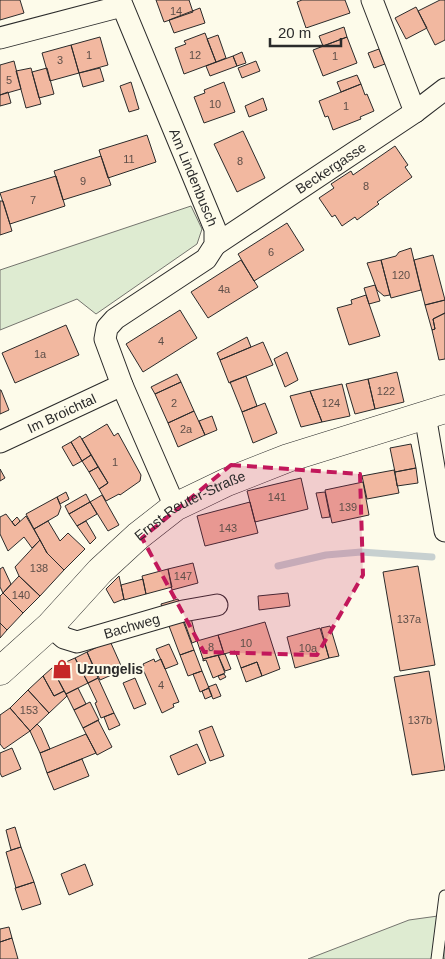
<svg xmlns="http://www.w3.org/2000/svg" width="445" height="959" viewBox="0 0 445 959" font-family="Helvetica,sans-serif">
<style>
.green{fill:#deebd1;stroke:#74746e}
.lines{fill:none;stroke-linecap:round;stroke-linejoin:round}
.stream{stroke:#c7d0d0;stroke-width:7}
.building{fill:#f2b8a0;stroke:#2b2b2b}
.lane-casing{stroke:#2b2b2b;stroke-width:13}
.street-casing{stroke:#2b2b2b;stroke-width:23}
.secondary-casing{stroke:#2b2b2b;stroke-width:29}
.lane{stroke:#fdfbea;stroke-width:11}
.street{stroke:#fdfbea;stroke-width:21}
.secondary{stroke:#fdfbea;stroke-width:28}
.marked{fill:#c2185b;fill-opacity:0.2;stroke:#c2185b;stroke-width:4;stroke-dasharray:10 6;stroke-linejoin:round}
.labels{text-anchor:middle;stroke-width:4;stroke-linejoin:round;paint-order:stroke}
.number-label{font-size:11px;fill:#5d4e48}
.street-label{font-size:14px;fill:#2b2b2b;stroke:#fdfbea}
.poi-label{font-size:14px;font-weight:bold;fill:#2b2b2b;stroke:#fdfbea;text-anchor:start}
</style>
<rect width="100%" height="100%" fill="#fdfbea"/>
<path class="green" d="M191,206l11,23 -5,15 -101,70 -19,-15 -77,31v-60z
M445,915v44h-137l101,-39z"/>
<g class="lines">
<path class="stream" d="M278,566l48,-11 35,-3 71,5"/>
</g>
<path class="building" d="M0,0h20l4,13 -24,7z
M156,0h33l4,12 -29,10z
M302,0h43l5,13 -44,15 -9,-26z
M440,0h5v40l-10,5 -17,-34z
M416,7l11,21 -21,11 -11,-21z
M200,8l5,15 -31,10 -5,-13z
M344,27l3,10 -24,9 -4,-10z
M205,33l11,29 -32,12 -9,-26 11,-4 -2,-3z
M218,35l8,23 -10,4 -9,-23z
M100,37l8,28 -29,8 -8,-28z
M347,37l10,26 -34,13 -10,-26z
M71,45l8,28 -29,8 -8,-28z
M379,49l6,15 -11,4 -6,-15z
M242,52l4,11 -9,3 -4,-10z
M233,56l4,10 -27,10 -4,-10z
M14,61l7,28 -21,6v-30z
M256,61l4,10 -18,7 -4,-10z
M31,68l10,36 -15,4 -10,-37z
M47,68l7,26 -15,4 -7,-26z
M100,68l4,13 -21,6 -4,-14z
M357,75l4,9 -20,8 -4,-10z
M131,82l8,27 -10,3 -9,-26z
M224,82l11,30 -31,11 -10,-26 11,-4 -1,-3z
M361,84l4,11 2,-1 7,17 -14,6 1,2 -28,11 -5,-14 -3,1 -6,-16z
M8,92l3,11 -11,3v-11z
M263,98l4,12 -18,7 -4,-11z
M243,131l22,47 -28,14 -23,-48z
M147,135l9,27 -48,16 -9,-28z
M395,146l13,19 -3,2 7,10 -35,25 2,2 -22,16 -2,-3 -13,9 -7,-11 -3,2 -13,-19 15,-10 -3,-4 20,-13 2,4z
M101,156l10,29 -48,15 -9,-29z
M56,176l9,30 -55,18 -10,-31z
M0,201h3l9,30 -12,4z
M287,223l17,27 -50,31 -16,-27z
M411,248l10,42 -30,8 -10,-38 15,-4 3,-4z
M433,255l12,45 -20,5 -11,-45z
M241,260l17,27 -50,31 -17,-26z
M381,260l9,35 -6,1 -7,-6 -10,-27z
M375,285l5,16 -11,3 -5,-16z
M366,295l14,41 -31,9 -12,-37 15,-4 -1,-4z
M445,300v13l-12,6 2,10 -3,1 -7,-25z
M180,310l17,28 -54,34 -17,-28z
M445,313v46l-6,1 -7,-30 3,-1 -2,-10z
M66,325l13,30 -64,28 -13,-30z
M247,337l4,10 -31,13 -3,-7z
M263,342l10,23 -44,18 -9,-23z
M287,352l11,28 -13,7 -11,-28z
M397,372l7,30 -29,7 -7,-30z
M177,374l4,8 -26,12 -4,-7z
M246,376l11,30 -15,6 -12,-30z
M368,379l7,30 -20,5 -9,-30z
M181,382l13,29 -26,12 -13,-29z
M342,384l8,32 -28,6 -12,-31z
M0,390h1l8,20 -9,4z
M310,391l12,31 -21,5 -11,-31z
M265,403l12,30 -24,10 -11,-31z
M194,411l11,24 -27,12 -10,-24z
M212,416l5,14 -12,5 -6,-14z
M107,424l7,12 4,-3 23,42 -1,6 -20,14 -1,-1 -13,7 -7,-12 9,-6 -26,-44z
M80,436l11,19 -9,6 -11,-19z
M71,442l11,19 -9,5 -11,-19z
M411,444l5,24 -21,4 -5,-24z
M91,455l7,12 -9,5 -7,-11z
M98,467l10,16 -9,6 -10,-17z
M416,468l2,15 -21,3 -2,-14z
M0,469l5,9 -5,3z
M394,470l5,23 -32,6 -5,-23z
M301,478l7,31 -53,13 -8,-31z
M363,482l6,33 -37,8 -7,-33z
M66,492l3,7 -9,5 -3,-7z
M325,492l5,25 -8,1 -6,-25z
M86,494l4,8 -21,12 -4,-8z
M102,495l17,30 -11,6 -18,-29z
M57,497l4,10 -3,8 -24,14 -8,-15z
M90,502l7,12 -20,12 -8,-12z
M250,502l8,31 -53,13 -8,-30z
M6,514l9,12 11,-10 14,24 -8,8 -8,-11 -16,14 -8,-17v-17z
M17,517l3,4 -5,5 -3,-4z
M48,521l12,20 8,-8 17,16 -21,21 -17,-17 -13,-24z
M86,521l10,17 -6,6 -13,-18z
M40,540l7,13 17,17 -24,26 -21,-20 -4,-9z
M193,563l5,20 -26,7 -4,-21z
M418,566l17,99 -35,6 -17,-99z
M3,567l8,17 -8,9 -3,-6v-18z
M168,569l4,18 -26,7 -4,-18z
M19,576l21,20 -17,17 -20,-20z
M119,576l5,23 -10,4 -8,-14z
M143,579l3,15 -22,6 -3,-15z
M3,593l20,20 -16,17 -7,-7v-27z
M288,593l2,13 -31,4 -1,-14z
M178,599l2,7 -17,5 -2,-7z
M191,618l6,23 -5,2 -8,-22z
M183,621l11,29 -14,5 -11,-29z
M265,622l15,47 -18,7 -5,-14 -16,6 -6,-17 -11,3 -6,-19z
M0,623l7,7 -7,8z
M330,626l9,30 -10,2 -8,-30z
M320,628l9,30 -34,10 -8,-31z
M218,635l6,19 -21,5 -6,-18z
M110,641l13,29 -23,10 -13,-28z
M169,644l9,20 -13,5 -9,-20z
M194,650l8,21 -14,5 -8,-21z
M87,652l11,26 -10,5 -13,-25z
M225,654l6,15 -6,2 -7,-16z
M218,655l7,18 -12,5 -7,-18 -3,1v-2z
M75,658l13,25 -22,11 -14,-26z
M154,659l1,3 6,-3 18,43 -6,2 1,3 -12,6 -20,-46 2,-1 -1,-2z
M257,662l5,14 -16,6 -5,-14z
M52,668l12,23 -10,5 -11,-20z
M202,671l7,17 -9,4 -7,-18z
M429,671l16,99 -33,5 -18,-98z
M224,674l2,3 -6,3 -2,-4z
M43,676l11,20 10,-5 3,5 -18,17 -21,-23z
M98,678l16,35 -13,5 -6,-15 2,-1 -9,-19z
M135,678l11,26 -12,5 -11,-26z
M216,684l5,12 -8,3 -5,-12z
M78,688l8,16 -12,6 -8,-16z
M209,688l3,8 -7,3 -3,-8z
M28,690l21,23 -19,18 -20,-23z
M90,702l9,18 -16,8 -9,-18z
M10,708l20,23 -26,18 -4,-5v-29z
M114,713l6,12 -11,5 -5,-13z
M98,720l14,27 -15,8 -14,-27z
M37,724l4,4 9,21 -10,4 -10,-22z
M212,726l12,30 -14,5 -11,-30z
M86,734l10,19 -49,20 -7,-20z
M197,744l9,19 -28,12 -8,-19z
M12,748l9,21 -19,8 -2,-4v-20z
M82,759l7,17 -35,14 -7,-17z
M15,827l6,20 -10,3 -5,-20z
M21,847l13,35 -18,6 -10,-36z
M85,864l8,21 -24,10 -8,-21z
M34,882l7,22 -19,6 -7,-22z
M9,927l3,11 -12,4v-13z
M12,938l6,21h-18v-17z"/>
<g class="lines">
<defs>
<path id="lane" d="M437,959l8,-63"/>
<g id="street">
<path id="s1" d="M120,0l95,229v16l-9,14 -91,60 -8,9 -2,11 17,46 53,122"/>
<path d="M372,0l43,112"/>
<path d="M0,38l122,-32"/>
<path id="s2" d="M215,245l200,-133 30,-23"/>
<path d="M425,415l20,116"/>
<path id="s3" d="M0,442l122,-57"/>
<path id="s4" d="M50,626l14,12 13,4 106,-31 34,-6"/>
</g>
<g id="secondary">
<path id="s5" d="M0,671l50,-45 50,-55 38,-35 37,-29 52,-25 61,-24 157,-49"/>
</g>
</defs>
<use href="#lane" class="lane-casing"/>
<use href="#street" class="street-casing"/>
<use href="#secondary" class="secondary-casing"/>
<use href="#lane" class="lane"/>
<use href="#street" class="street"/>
<use href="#secondary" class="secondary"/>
</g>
<path class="marked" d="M231,465l129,9 3,101 -46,80 -113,-3 -62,-114z"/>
<defs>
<symbol id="shop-bare" viewBox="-9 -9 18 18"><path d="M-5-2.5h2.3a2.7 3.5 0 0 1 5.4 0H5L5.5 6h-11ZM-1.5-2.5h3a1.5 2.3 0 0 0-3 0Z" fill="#c62828" stroke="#fdfbea" stroke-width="2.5" paint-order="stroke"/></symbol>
</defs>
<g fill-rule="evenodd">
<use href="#shop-bare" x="48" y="655" width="28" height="28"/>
</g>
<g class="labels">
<g class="number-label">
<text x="176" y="15">14</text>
<text x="89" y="59">1</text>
<text x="195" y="59">12</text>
<text x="335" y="60">1</text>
<text x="60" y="64">3</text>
<text x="9" y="84">5</text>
<text x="215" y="108">10</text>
<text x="346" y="110">1</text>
<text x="129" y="163">11</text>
<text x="240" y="165">8</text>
<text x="83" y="185">9</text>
<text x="366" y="190">8</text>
<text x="33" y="204">7</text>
<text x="271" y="256">6</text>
<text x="401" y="279">120</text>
<text x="224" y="293">4a</text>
<text x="161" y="345">4</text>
<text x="40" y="358">1a</text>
<text x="386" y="395">122</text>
<text x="174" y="407">2</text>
<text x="331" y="407">124</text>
<text x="186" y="433">2a</text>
<text x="115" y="466">1</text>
<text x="277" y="501">141</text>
<text x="348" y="511">139</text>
<text x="228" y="532">143</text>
<text x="39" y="572">138</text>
<text x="183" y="580">147</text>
<text x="21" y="599">140</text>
<text x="409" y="623">137a</text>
<text x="246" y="647">10</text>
<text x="211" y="651">8</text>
<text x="308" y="652">10a</text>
<text x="161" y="689">4</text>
<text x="29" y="714">153</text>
<text x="420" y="724">137b</text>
</g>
<g class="street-label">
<text dy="5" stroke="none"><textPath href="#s2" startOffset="139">Beckergasse</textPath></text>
<text dy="5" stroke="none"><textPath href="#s1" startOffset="192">Am Lindenbusch</textPath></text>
<text dy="5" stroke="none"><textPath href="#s3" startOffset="68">Im Broichtal</textPath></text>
<text dy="5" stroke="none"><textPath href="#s5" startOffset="254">Ernst-Reuter-Straße</textPath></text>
<text dy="5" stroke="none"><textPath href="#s4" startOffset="89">Bachweg</textPath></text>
</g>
<g class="poi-label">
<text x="77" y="674">Uzungelis</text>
</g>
</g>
<path d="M270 38v8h71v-8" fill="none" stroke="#2b2b2b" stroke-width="2.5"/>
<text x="278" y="38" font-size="15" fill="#2b2b2b" stroke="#fdfbea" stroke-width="4" paint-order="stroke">20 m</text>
</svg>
